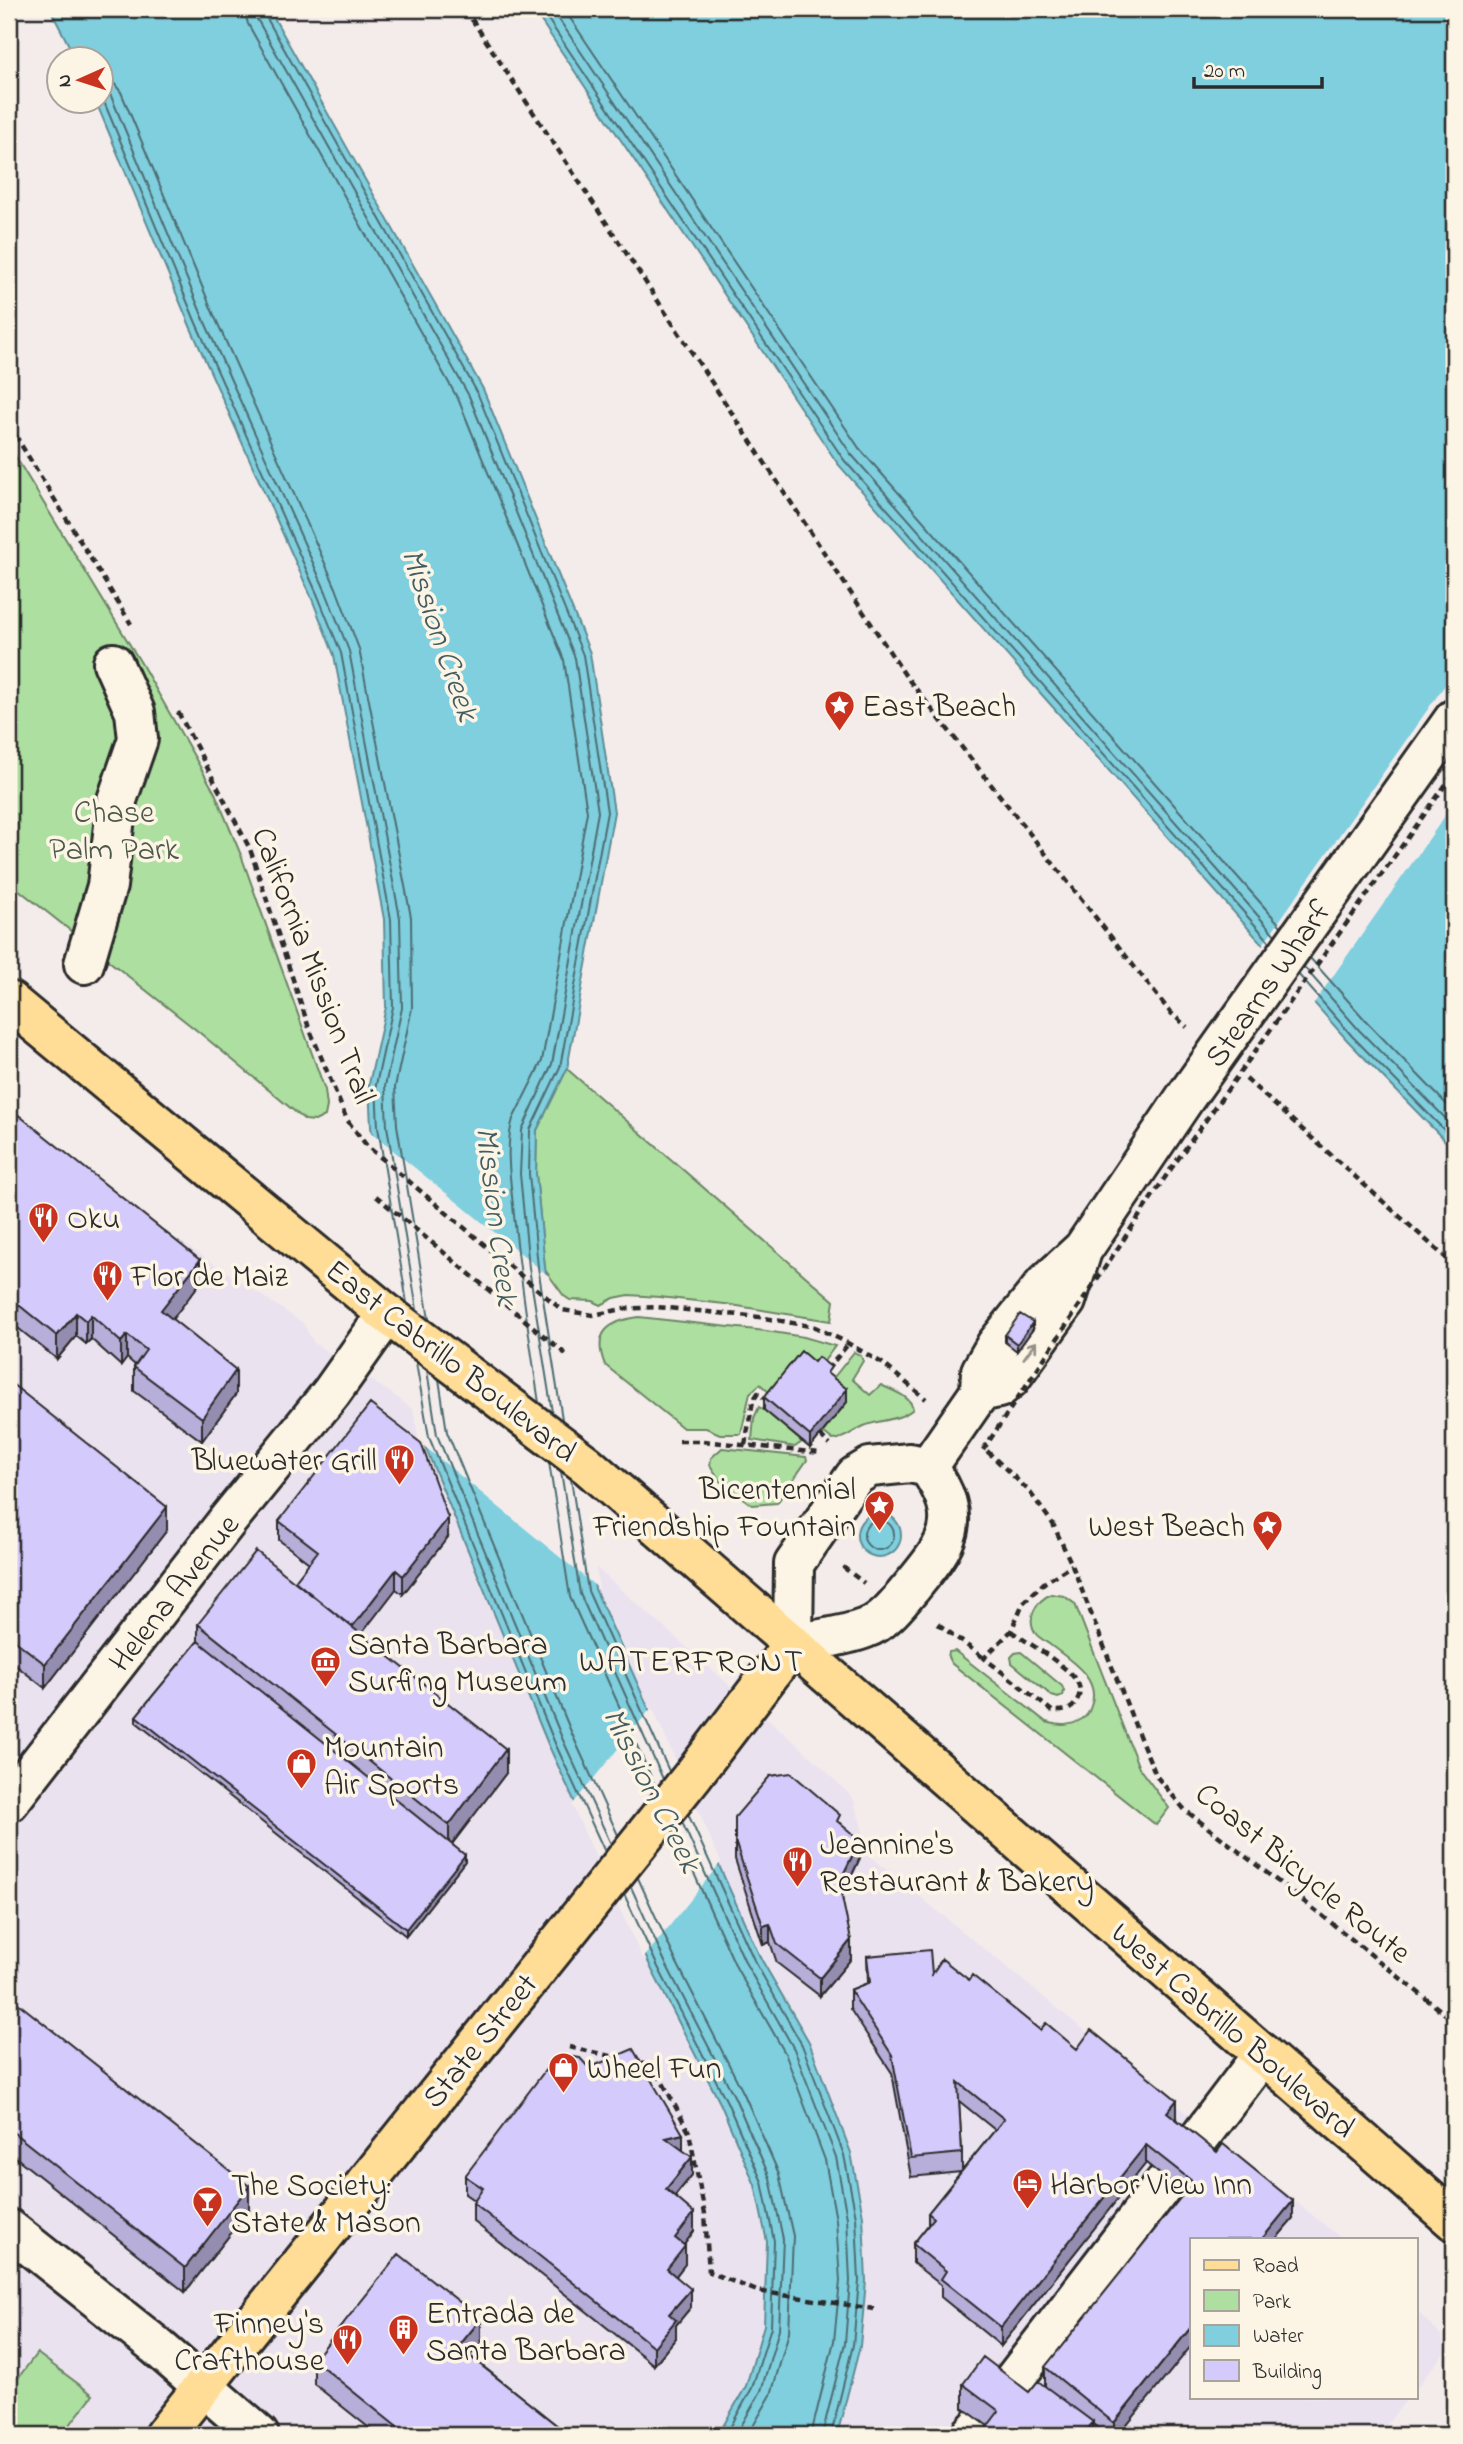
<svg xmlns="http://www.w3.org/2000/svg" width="1463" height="2444" viewBox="0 0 1463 2444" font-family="'Indie Flower',sans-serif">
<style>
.built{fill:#ebe2ef}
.green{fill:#addfa0;stroke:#6c8566;stroke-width:2}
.water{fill:#80cfde;stroke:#5e8d96;stroke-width:2}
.pier{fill:#f4ecea}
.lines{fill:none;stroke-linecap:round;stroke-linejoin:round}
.shore{stroke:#4d6d73;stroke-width:2}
.minor-casing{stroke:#2b2b2b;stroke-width:44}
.major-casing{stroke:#2b2b2b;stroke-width:44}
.path{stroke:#2b2b2b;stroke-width:4.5;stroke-dasharray:7 5;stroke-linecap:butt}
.minor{stroke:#fcf5e5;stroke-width:38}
.major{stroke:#ffdd96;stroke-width:38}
.path-bridge{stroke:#2b2b2b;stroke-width:4.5;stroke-dasharray:7 5;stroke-linecap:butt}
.wall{fill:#b7aed9;stroke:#2b2b2b;stroke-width:2;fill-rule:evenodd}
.shaded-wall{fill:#958db0;stroke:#2b2b2b;stroke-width:2}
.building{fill:#d5cafc;stroke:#2b2b2b;stroke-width:2}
.oneway{stroke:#949088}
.labels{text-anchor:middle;stroke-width:7;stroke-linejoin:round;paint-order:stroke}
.poi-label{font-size:32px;fill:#2b2b2b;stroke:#fcf5e5;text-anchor:start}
.park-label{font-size:32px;fill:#4c5848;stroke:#fcf5e5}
.street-label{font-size:32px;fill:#2b2b2b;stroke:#fcf5e5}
.water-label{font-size:33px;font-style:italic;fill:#445c61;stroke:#fcf5e5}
.neighbourhood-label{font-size:33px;letter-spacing:2px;fill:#2b2b2b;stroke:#fcf5e5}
</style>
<rect width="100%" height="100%" fill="#f4ecea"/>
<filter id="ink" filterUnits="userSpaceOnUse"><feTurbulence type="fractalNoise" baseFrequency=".0143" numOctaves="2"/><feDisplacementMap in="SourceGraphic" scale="14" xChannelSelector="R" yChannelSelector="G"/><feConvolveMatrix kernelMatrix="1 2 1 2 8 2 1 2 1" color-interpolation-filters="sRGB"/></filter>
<g filter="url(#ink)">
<path class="built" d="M9,1127l294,196 11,20 77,50 43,32 383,337 36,36 18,59 471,382h-150v158h217l-31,38h-1369z
M1416,2310l26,26 2,17 -28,36z"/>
<path class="green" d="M9,446l132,217 74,130 26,62 84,235 2,16 -2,10 -10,5 -10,-1 -105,-87 -191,-151z
M567,1069l267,232 -3,20 -106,-17 -66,-7 -30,-2 -15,3 -13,7 -8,-4 -23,-1 -6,-4 -19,-26 -9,-96 1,-44z
M639,1317l127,14 38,6 31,9 -21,29 -40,22 -14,-13 -10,9 -9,41h-21l-14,-6h-23l-78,-63c-13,-32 3,-44 34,-48z
M854,1352l7,4 2,5 -11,18 18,16 11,-10c12,6 30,11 32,24 -12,11 -34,11 -49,17 -11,5 -18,13 -31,14l-10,-8 24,-30 -20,-16z
M759,1407l5,3 38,32 -7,5 -43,-7 2,-22z
M722,1448l84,9 1,3 -30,43 -25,2 -31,-23 -11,-17 1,-7z
M1051,1594l13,2 11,8 64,164 30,40 -13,17 -205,-162 -3,-6 1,-5 6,-1 91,71c14,4 23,5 36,-3 6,-4 7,-7 9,-13 11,-28 -24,-48 -42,-62 -4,-3 -11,-7 -13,-10 -11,-17 1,-33 15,-40z
M1021,1652l41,34 2,5 -1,5 -5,2 -6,-2 -40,-33 -1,-6 4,-4z
M37,2353l56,42 -31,40h-53v-45z"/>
<path class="water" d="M50,9h219l214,380 107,264 24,159 -47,257 -30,61 -1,44 9,93 50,322 165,368 49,85 42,111 12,63 3,65 -6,65 -23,89h-119l28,-49 18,-61 3,-83 -12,-57 -34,-80 -69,-135 -104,-226 -126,-305 -51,-312 -2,-43 17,-77 -2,-88 -50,-264 -22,-56 -122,-273 -94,-224h6v-42l-26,-1z
M533,9h921v1141l-107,-110 -509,-576z
M857 1535a22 22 0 1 1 44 0a22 22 0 1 1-44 0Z"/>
<path class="pier" d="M1454,672v131l-142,203 -51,-59z
M368,1130l182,147 49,312 -180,-147z
M652,1707l69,155 -78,97 -71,-154z"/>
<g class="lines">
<path class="shore" d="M244,9l4,15 211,377 105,259 23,152 -45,249 -29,58c-8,26 -3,59 0,86 6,66 16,132 26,198
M255,9l2,10 212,377 106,262 23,154 -46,252 -30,66 -2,44 9,94 23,144
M264,9l1,6 212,377 106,263 24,157 -47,255 -30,63 -1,44 9,93 24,152
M541,9l303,451 426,482
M552,9l299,445 424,481
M564,9l295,439 422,478
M102,76l10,5 9,11 93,223 122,273 23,61 52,268 1,91 -17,79 2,38 32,194
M102,87l9,9 93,224 122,272 23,59 51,267 2,90 -17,78 2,40 30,184
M102,97l94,226 122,273 23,57 50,266 2,88 -17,78 2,42 29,176
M1310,958l57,64 87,90
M1304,967l55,63 95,97
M1298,974l54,62 102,104
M416,1363l13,74 125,304 51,111
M427,1370l10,65 125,303 49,106
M439,1379l8,53 125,302 46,101
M549,1462l21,135 86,191
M561,1471l19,123 83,185
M571,1479l17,112 81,180
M864 1535a15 15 0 1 1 30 0a15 15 0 1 1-30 0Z
M688,1814l66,146 48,85 42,110 12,62 3,64 -6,64 -22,90
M682,1822l64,142 48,85 42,108 11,61 3,63 -5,62 -23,92
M675,1831l62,138 48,84 40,107 11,60 4,61 -6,60 -23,94
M638,1878l37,81 69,135 35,80 14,62 -4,96 -18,63 -23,40
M631,1887l35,77 69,134 35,80 13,61 -4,90 -18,62 -25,44
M624,1894l34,73 69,135 35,80 12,59 -3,86 -19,61 -26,47"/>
<defs>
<path id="minor" d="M84,964l23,-78 10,-86 21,-61 -3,-27 -22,-49
M980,1392l19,-4 11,-9 56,-78 16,-50
M910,1463l18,4c39,55 19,77 -18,122 -12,14 -26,33 -44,39 -23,9 -49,11 -73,16l1,-80 61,-88 15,-9z
M928,1467l52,-75 1,-21 15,-26 49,-61 38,-35 102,-151 269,-379
M9,1802l219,-282 103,-127 56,-79
M1191,2149l72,-95
M9,2229l146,116 104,90
M1002,2395l165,-215
M971,2435l12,-13"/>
<path id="major" d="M9,1001l378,313 200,151 867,756
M164,2435l530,-661 99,-130"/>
</defs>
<use href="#minor" class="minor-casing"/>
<use href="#major" class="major-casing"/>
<path class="path" d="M465,9l440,666 265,337 17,15
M9,425l122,199
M178,712l72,137 58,176 39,95 20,26 195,164 31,5 30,-6 34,-2 102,10 56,10 29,14 38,22 44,36
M1246,1079l208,186
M376,1196l192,160
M827,1370l22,-27
M820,1435l10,10
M679,1441h24l118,12
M745,1445l8,-44 5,-8 9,8
M987,1451l42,40 24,33 19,41 68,173 17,39 28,33 134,103 135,108
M843,1567l21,16
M938,1624l46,34
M1011,1631c15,11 63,38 68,55 2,6 0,11 -3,16 -5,10 -14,9 -24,9l-68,-53 27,-27 12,-28 21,-20 28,-18
M569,2047l51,11
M638,2063l16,3 35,66 16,82 4,58 48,19 117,18"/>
<use href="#minor" class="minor"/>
<use href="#major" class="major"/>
<path class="path-bridge" d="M983,1450l185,-277 286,-400"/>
</g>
<path class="wall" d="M9,1122l191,161 -28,36 64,75 -34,47 -68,-50v-24l1,-2 -8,-7 -6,8 -30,-27 -5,5 -10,-8 -19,23 -48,-38z
M1033,1329l-16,22 -12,-9v-7z
M831,1377l16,25 -37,46 -46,-38v-13z
M9,1388l158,142 -122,158 -36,-28z
M279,1521l169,16 -45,57 -7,-5 -35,45 145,139 -54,71 13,17 -59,75 -270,-214v-6l62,-75v-17l97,-43 14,-18 -30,-23z
M840,1823l20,35 -18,38 9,63 -31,37 -43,-33 -7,-21 -7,3 -28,-86v-18z
M867,1956l65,18 37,6 71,50 37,19 100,69 -1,1 117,100 -17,20h-84l-73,196h-12l-14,-11v11l-105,-9 -25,-18v-24l66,8 16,-6v-19l139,-173 -38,-31 -145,183 -60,-49v-12l-28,-22v-19l15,-19v-12l33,-41 -50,5 -19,-104 -42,-64v-19l18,-7zM959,2101l36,29 -33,41v-18z
M9,1996l240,214 -64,82 -176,-140z
M589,2068l94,82 9,25 -17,21 19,35 -10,14 1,19 -9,12 15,31 -15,18v13l-22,27 -181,-144v-18l2,-2 -10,-7v-18z
M481,2342l-11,14 99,79h-191l-64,-51v-24z"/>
<path class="shaded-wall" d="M200,1260v23l-39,51v-24z
M76,1313v23l-19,23v-23z
M91,1315v24l-5,5v-23z
M1033,1322v7l-16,22v-7z
M127,1335v23l-6,8v-24z
M236,1370v24l-34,47v-23z
M847,1389v13l-37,46v-12z
M167,1507v23l-122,158v-24z
M448,1518v19l-45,57v-18z
M396,1570v19l-46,60v-19z
M506,1749v24l-57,75v-23z
M860,1840v18l-21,44v-19z
M465,1855v6l-59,75v-7z
M770,1924v18l-7,3v-19z
M851,1940v19l-31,37v-18z
M1177,2100v18l-10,12v-18z
M683,2134v19l-17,-15z
M1146,2145v18l-145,183v-19z
M692,2157v18l-26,32v-18z
M249,2186v24l-64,82v-24z
M1293,2201v18l-17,20h-14z
M694,2213v18l-19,26v-19z
M685,2246v18l-18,23v-18z
M691,2289v18l-15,18v13l-22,27v-18l15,-33z
M481,2319v23l-23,29v-24z
M1192,2326v19l-73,90h-5v-12z
M1093,2422v13h-10z"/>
<path class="building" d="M16,1113l184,147 -39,50 75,60 -34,48 -68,-51 12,-17 -19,-15 -6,7 -30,-27 -5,6 -10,-8 -19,23 -48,-39v-175z
M1020,1314l13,8 -16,22 -12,-9z
M801,1351l13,11 4,-5 13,10 -4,6 20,16 -37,47 -46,-39z
M12,1384l155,123 -122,157 -36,-28v-248z
M370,1404l51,39 27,75 -45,58 -7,-6 -44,57 -57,-46 23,-30 -39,-30z
M256,1551l250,198 -57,76 -251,-201z
M198,1641l267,214 -59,74 -270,-213z
M791,1773l49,42 -3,6 23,19 -21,43 12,57 -31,38 -43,-34 -7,-20 -7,2 -28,-85v-24l35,-41z
M930,1950l2,24 10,-15 27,21 3,-5 68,55 6,-7 31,26 14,-19 86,70 -10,12 50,40 6,-8 70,57 -31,38h-70v87l-78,97 -69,-56 148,-185 -47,-37 -145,182 -60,-48 5,-8 -33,-27 21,-26 -6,-5 76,-94 -46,-37 4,71 -51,5 -19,-103 -42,-65 20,-8 -3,-26z
M9,1996l240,190 -64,82 -176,-139z
M633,2049l50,85 -17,4 26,19 -26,32 28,24 -19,25 10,8 -18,23 24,20 -22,25 7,6 -22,27 -181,-144 10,-15 -18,-12 85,-112 9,-6 7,-2 14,2 9,10z
M399,2254l82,65 -23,28 111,88h-162l-93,-75z
M983,2357l46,35 9,-11 55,41 -10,13h-102l18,-24 -36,-27z"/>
<defs><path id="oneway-shaft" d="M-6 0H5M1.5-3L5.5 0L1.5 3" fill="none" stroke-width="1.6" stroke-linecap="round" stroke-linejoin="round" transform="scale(1.75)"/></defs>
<use class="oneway" href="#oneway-shaft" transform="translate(1030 1350) rotate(-54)"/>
</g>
<defs>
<symbol id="sight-pin" viewBox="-11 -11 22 30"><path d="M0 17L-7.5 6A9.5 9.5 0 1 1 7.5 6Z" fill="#c8321e" stroke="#fcf5e5"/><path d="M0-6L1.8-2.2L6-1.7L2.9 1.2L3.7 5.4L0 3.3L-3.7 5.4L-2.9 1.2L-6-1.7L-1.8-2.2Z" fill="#fff"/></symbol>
<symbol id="restaurant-pin" viewBox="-11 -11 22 30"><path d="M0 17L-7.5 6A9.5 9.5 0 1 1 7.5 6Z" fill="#c8321e" stroke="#fcf5e5"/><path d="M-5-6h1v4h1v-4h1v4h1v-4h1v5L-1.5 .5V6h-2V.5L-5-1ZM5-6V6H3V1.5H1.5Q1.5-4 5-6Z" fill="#fff"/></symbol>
<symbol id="museum-pin" viewBox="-11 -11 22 30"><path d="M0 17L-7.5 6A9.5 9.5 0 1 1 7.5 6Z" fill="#c8321e" stroke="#fcf5e5"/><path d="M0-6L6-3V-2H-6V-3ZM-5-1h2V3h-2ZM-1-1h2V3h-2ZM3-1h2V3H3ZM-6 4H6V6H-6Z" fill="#fff"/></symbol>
<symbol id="shop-pin" viewBox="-11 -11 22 30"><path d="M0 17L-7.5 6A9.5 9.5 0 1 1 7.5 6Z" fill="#c8321e" stroke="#fcf5e5"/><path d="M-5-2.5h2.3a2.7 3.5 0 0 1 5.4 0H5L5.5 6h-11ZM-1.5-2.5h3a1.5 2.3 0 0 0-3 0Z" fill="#fff"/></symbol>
<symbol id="hotel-pin" viewBox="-11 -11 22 30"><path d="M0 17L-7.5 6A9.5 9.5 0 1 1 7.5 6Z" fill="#c8321e" stroke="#fcf5e5"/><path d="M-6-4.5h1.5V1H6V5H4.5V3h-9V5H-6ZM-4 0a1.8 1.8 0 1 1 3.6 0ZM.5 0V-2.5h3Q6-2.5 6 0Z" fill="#fff"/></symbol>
<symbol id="bar-pin" viewBox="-11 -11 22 30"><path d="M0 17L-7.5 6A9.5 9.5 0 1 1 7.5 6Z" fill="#c8321e" stroke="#fcf5e5"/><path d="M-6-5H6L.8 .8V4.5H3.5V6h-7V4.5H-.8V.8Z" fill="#fff"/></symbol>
<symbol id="building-pin" viewBox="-11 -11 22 30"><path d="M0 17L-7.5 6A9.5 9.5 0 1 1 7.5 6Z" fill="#c8321e" stroke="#fcf5e5"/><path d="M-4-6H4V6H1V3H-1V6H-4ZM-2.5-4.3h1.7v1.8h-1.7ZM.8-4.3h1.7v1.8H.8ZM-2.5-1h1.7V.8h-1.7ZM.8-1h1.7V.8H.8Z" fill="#fff"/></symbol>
</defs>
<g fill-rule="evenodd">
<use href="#sight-pin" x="822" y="688" width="35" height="47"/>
<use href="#restaurant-pin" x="26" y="1200" width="35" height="47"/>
<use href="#restaurant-pin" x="90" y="1258" width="35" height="47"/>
<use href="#restaurant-pin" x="382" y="1442" width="35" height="47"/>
<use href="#sight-pin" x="862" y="1488" width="35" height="47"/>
<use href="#sight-pin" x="1250" y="1508" width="35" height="47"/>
<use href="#museum-pin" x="308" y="1644" width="35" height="47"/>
<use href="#shop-pin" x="284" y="1746" width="35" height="47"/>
<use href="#restaurant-pin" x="780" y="1844" width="35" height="47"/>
<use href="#shop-pin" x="546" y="2050" width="35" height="47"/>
<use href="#hotel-pin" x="1010" y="2166" width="35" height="47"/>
<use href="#bar-pin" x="190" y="2184" width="35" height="47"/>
<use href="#building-pin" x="386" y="2312" width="35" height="47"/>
<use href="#restaurant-pin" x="330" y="2322" width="35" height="47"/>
</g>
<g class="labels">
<g class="poi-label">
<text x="862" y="716">East Beach</text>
<text x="67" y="1228">Oku</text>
<text x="131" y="1286">Flor de Maiz</text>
<text x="377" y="1470" text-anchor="end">Bluewater Grill</text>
<text x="856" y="1499" text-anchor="end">Bicentennial<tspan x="856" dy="37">Friendship Fountain</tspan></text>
<text x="1245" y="1536" text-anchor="end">West Beach</text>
<text x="348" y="1654">Santa Barbara<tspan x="348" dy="37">Surfing Museum</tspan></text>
<text x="324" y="1757">Mountain<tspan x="324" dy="37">Air Sports</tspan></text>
<text x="820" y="1854">Jeannine's<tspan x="820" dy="37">Restaurant &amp; Bakery</tspan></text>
<text x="587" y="2078">Wheel Fun</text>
<text x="1050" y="2194">Harbor View Inn</text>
<text x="231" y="2195">The Society:<tspan x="231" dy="37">State &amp; Mason</tspan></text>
<text x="426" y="2323">Entrada de<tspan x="426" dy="37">Santa Barbara</tspan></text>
<text x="324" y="2333" text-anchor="end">Finney's<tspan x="324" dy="37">Crafthouse</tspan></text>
</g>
<g class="park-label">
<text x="114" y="822">Chase<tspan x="114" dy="37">Palm Park</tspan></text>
</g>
<g class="street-label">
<text transform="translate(315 965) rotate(69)" y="11">California Mission Trail</text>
<text transform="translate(1267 983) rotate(-55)" y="11">Stearns Wharf</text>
<text transform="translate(452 1360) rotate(38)" y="11">East Cabrillo Boulevard</text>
<text transform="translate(173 1592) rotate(-52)" y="11">Helena Avenue</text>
<text transform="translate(1304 1872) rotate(39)" y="11">Coast Bicycle Route</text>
<text transform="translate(1234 2029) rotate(41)" y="11">West Cabrillo Boulevard</text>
<text transform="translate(479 2040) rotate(-51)" y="11">State Street</text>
</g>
<g class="water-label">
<text transform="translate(442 634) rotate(71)" y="12">Mission Creek</text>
<text transform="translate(499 1216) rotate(83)" y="12">Mission Creek</text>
<text transform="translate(654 1789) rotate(63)" y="12">Mission Creek</text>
</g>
<g class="neighbourhood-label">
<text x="692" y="1671">WATERFRONT</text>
</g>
</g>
<rect width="1463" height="2444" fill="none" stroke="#fcf5e5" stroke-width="35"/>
<rect x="18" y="18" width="1428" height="2409" fill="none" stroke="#2b2b2b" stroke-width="2.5" filter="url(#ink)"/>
<rect x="1190" y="2238" width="228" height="161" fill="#fcf5e5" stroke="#a8a49b" stroke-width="2"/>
<rect x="1204" y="2260" width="35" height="10" fill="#ffdd96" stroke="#a8a49b" stroke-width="2"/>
<text x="1253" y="2272" font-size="21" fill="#2b2b2b">Road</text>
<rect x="1204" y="2290" width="35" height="21" fill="#addfa0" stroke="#a8a49b" stroke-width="2"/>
<text x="1253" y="2308" font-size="21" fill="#2b2b2b">Park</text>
<rect x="1204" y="2325" width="35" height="21" fill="#80cfde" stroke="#a8a49b" stroke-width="2"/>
<text x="1253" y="2342" font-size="21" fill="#2b2b2b">Water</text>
<rect x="1204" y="2360" width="35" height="21" fill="#d5cafc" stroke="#a8a49b" stroke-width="2"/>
<text x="1253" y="2378" font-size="21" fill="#2b2b2b">Building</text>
<g transform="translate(80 80) rotate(267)"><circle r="33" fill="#fcf5e5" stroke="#a8a49b" stroke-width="2"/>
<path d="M0-5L12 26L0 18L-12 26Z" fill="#c8321e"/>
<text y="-10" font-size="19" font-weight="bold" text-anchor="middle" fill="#2b2b2b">N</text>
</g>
<path d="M1194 77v10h128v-10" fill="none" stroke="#2b2b2b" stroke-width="3.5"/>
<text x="1204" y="77" font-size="21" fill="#2b2b2b" stroke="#fcf5e5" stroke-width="5" paint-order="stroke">20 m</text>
</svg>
